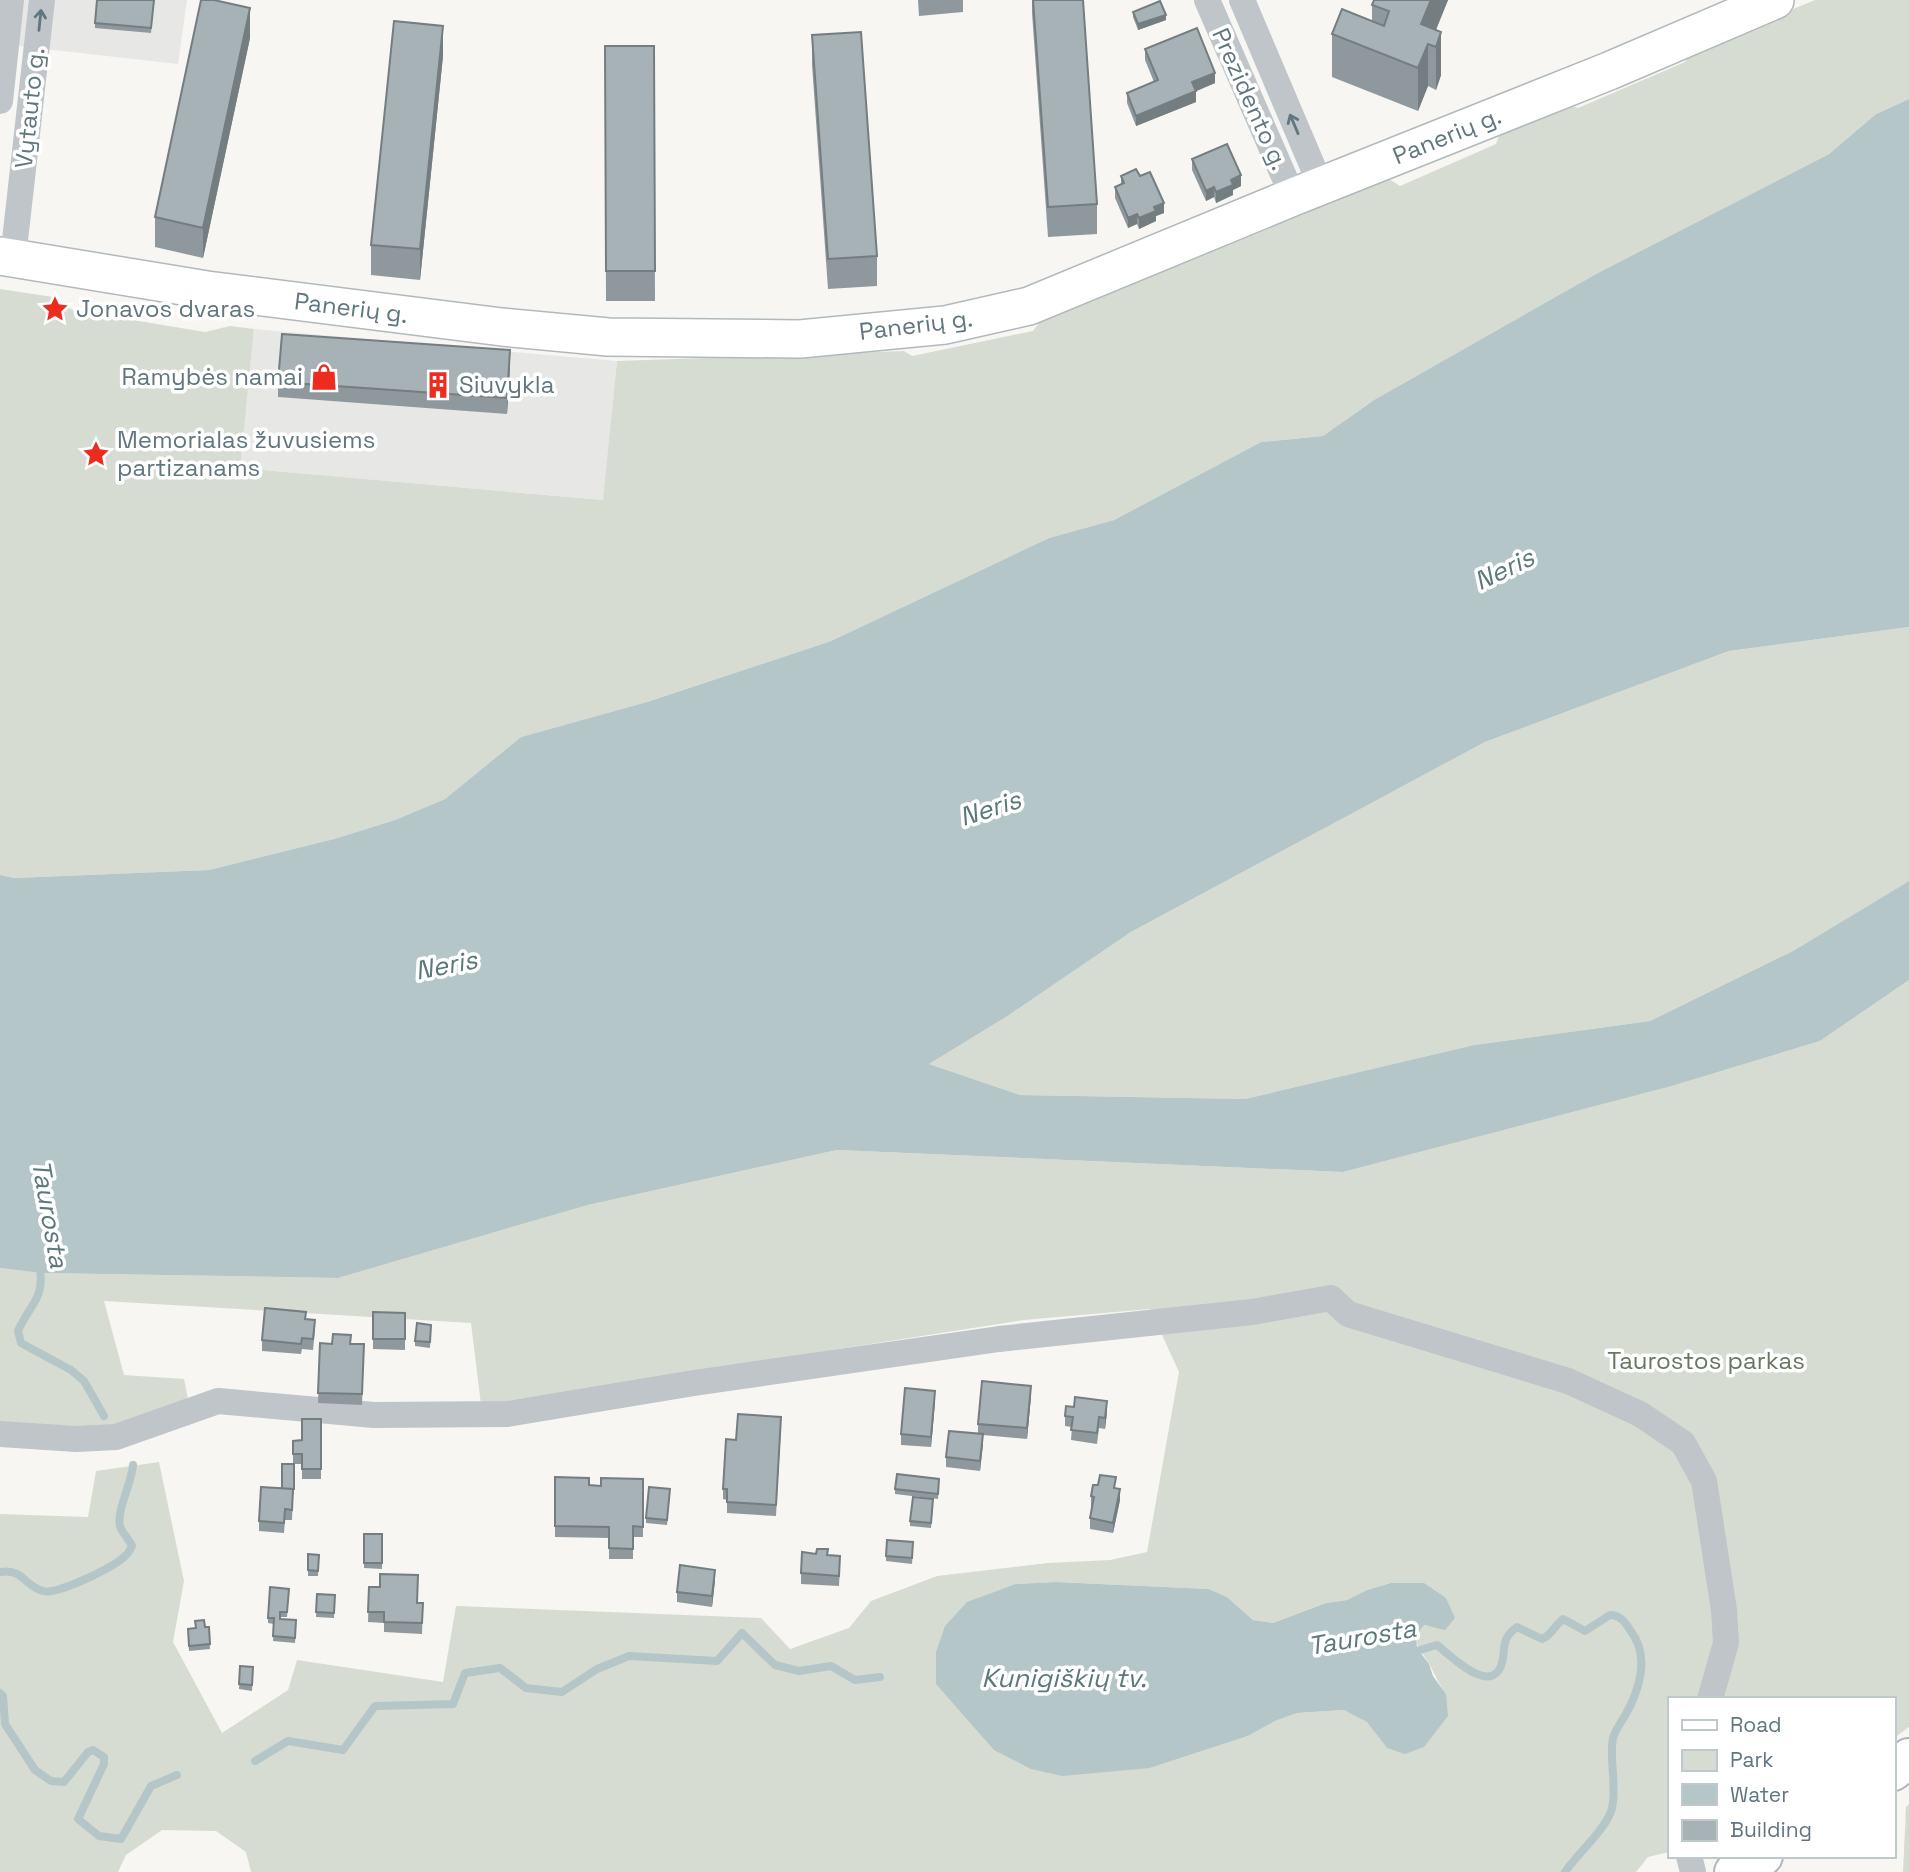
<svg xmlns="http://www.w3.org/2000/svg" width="1909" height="1872" viewBox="0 0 1909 1872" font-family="'Space Grotesk',sans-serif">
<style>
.built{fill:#e7e8e6}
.green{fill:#d7dcd2;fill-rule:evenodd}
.water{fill:#b4c6c7}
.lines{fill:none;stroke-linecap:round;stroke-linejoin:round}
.stream{stroke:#b4c6c7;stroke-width:8}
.secondary-casing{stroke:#b1b9bd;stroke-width:40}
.highway-casing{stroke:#b2b8ba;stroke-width:42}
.street{stroke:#bfc5c8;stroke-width:26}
.secondary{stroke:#fff;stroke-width:37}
.highway{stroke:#fff;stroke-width:38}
.wall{fill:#8f999d}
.shaded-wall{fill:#747d7f}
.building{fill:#a6b2b6;stroke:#747d7f;stroke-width:2}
.oneway{stroke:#607780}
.labels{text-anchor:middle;stroke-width:7;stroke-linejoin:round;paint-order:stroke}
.street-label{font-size:24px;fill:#607780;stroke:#fff}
.poi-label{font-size:24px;fill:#607780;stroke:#fff;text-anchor:start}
.park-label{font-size:24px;fill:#68775f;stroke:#fff}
.water-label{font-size:26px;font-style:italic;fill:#5b787b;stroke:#fff}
</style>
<rect width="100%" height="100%" fill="#f7f6f3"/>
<path class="built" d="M0,0h187l-9,64 -178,-20z
M254,329l363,32 -13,139 -365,-32z"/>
<path class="green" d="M1815,0h94v99l-33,15 -47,40 -233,120 -222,126 -51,36 -62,6 -147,78 -65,18 -218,103 -184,61 -126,35 -76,62 -50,21 -61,19 -125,31 -195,8 -14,-3v-586l53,8 20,13 132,22 25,-6 24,3 -14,139 363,32 14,-139 287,-10 8,5 121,-25 6,-8 350,-144 11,7 96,-42 5,-13 65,-27 12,4 107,-46 7,-11z
M1909,627v254l-116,70 -143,70 -176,24 -229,54 -225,-4 -91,-31 77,-47 125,-85 354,-190 244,-91z
M1909,980v747l-16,12v-40h-224v153l-21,5 -12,15h-1385l-5,-20 -30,-21 -54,-1 -36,25 -8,17h-118v-358l88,3 8,-46 63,-9 25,119 -11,61 49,91 66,-43 9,-30 146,22 13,-76 305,12 29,31 59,-21 22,-27 66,-25 111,-13 62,-3 37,-8 32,-180 -29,-63 -126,11 -543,85 -10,-82 -367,-22 20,74 60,4 4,20 -87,30 -101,-6v-155l41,5 297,5 250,-73 249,-55 506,22 329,-86 148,-45zM1056,1582l153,7 18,8 26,23 20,3 53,-20 21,-3 20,-10 22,-7h35l12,44 -13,-2 -7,10c1,15 5,15 12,27 6,10 10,21 18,32l-59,54 -20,-27 -23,-11 -47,3 -22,8 -27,15 -98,32 -134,-184z
M1909,1804v68h-6l3,-65z"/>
<path class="water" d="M1909,99v528l-180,24 -244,91 -354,190 -125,85 -77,47 91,31 225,4 229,-54 176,-24 143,-70 116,-70v99l-89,61 -148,45 -329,86 -506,-22 -249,55 -250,73 -297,-5 -41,-5v-393l14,3 195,-8 125,-31 61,-19 50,-21 76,-62 126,-35 184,-61 218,-103 65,-18 147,-78 62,-6 51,-36 222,-126 233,-120 47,-40z
M1056,1582l153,7 18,8 26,23 20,3 53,-20 21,-3 20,-10 23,-7h34l22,15 9,20 -10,12 -21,-5 -8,10 1,13 12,16 4,12 13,18 2,22 -24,31 -19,7 -18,-6 -20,-26 -23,-12 -47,3 -22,8 -27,15 -98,32 -88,8 -31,-7 -37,-19 -58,-66v-32l9,-26 22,-24 49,-18z"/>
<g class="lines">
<path class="stream" d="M39,1263c7,36 -8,39 -21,68l3,12 50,27 13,11 20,35
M0,1572c23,-4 25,15 43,19 14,4 72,-24 83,-36 2,-1 5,-7 6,-9 -3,-7 -10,-13 -12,-20 -4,-14 12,-44 13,-61
M1413,1652l24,-7c11,8 52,51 64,21 6,-17 -2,-26 16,-39l25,12c9,-3 13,-14 21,-20l22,12 25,-16c10,0 15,7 20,15 20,25 10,58 -4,84 -4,7 -11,16 -13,24 -4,21 4,48 -1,70 -4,19 -35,46 -47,64
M0,1693l3,3 2,28 30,46 16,11 13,1 24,-30 5,-2 11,7v7l-26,55 21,17 22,3 30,-53 26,-11
M255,1761l33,-20 55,9 32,-44 78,-2 12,-31 35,-5 26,20 36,4 35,-23 32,-13 88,5 25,-28 33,32 24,6 32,-5 24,14 25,-3"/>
<defs>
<path id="secondary" d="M0,256l207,34 295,37 106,10 192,2 145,-14 84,-19 264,-109 316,-126 166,-71"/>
<path id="highway" d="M1893,1771l16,-13
M1734,1872l29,-16"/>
</defs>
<use href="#secondary" class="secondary-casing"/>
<use href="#highway" class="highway-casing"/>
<path class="street" d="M1207,0l86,197
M1242,0l79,186
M0,101l11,-101
M13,258l29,-258
M0,1434l76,5 40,-2 102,-36 156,14 133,-1 187,-31 305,-44 253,-27 79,-14 17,16 220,67 72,33 43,29 21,38 20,129 2,33 -16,56
M1689,1856l4,16"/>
<use href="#secondary" class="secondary"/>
<use href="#highway" class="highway"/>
</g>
<path class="wall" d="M154,0l-3,33 -56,-5v-5z
M918,0h45v12l-44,4z
M1032,0h51l14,204v30l-49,3 -16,-224z
M1448,0l-12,30 5,45 -5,15 -8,-4 -10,25 -86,-34v-43l40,-13v-16z
M1133,12l33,8 -28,10 -5,-13z
M812,35l65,221v30l-49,3 -16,-224z
M250,38l-47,220 -48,-11v-30z
M605,46h49l1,255h-49z
M1145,49l70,34 -19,8v11l-60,24 -9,-23v-10l27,-11 -9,-22z
M443,56l-23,224 -49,-5v-30z
M1192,159l49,27 -8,4v5l-17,8 -2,-6 -8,4 -14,-31z
M1121,176h19l24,37 -8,3v5l-17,8 -2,-5 -9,4 -13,-30v-11l6,-3z
M510,366l-3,48 -229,-17v-15z
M373,1312l32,1v37l-32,-1z
M306,1319l9,12 -2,19 -11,-1 -1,5 -39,-3v-11z
M431,1325l-1,23 -15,-2v-5z
M320,1343l44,1 -2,61 -44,-2z
M1031,1396l-4,43 -44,-4 -3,36 -34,-4v-10l32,-23v-10z
M935,1401l-4,46 -30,-2v-11z
M1107,1412l-2,17 -6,-1 -2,16 -26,-4 1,-13 -7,-1v-10z
M321,1419v60h-19v-15h-8v30h-1l-1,26h-7l-1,13 -25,-2v-10l23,-32 11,-25v-23l9,-1z
M781,1427l-5,89 -49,-3v-13l-4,-1v-10l13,-49z
M555,1477l34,8 12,1 42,-7v58h-10v22h-24v-21l-54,-1z
M939,1485l-1,14 -43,-5v-5z
M1116,1488l4,12 -7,33 -23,-4v-11l2,-11h-1v-11z
M670,1494l-3,31 -21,-2v-5z
M933,1505l-2,23 -21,-2v-5z
M364,1534h18v35l-18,-1z
M913,1548l-1,16 -26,-3v-5z
M308,1554l11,1 -1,21h-10z
M828,1555l12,12 -1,19 -38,-2v-11z
M715,1580l-3,27 -35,-5v-10z
M369,1587l48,16h6l-1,31 -38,-2v-9l-16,-1z
M289,1594l-2,23h-7v2l16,1 -1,23 -22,-2 1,-17 -6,-1v-5z
M317,1594l18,1 -1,23 -18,-1z
M205,1627h4l1,22 -21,2 -1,-17z
M240,1666l13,6 -1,19 -13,-2z"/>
<path class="shaded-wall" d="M1431,0h17l-18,44h-2v42l-10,25v-43l3,-44z
M250,8v30l-47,220v-30z
M1166,15v5l-28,10v-6z
M443,26v30l-23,224v-31z
M1441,32v43l-5,15v-43z
M1215,73v10l-23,10v-11z
M1196,91v11l-60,24v-10z
M1241,175v11l-8,4v5l-17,8v-11l15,-12z
M1214,187v10l-8,4v-10z
M1164,203v10l-8,3v5l-17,8v-11l15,-11z
M1137,214v10l-9,4v-10z
M510,350v16l-3,48v-16z
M1031,1386v10l-4,43v-11z
M935,1391v10l-4,46v-10z
M1107,1401v11l-2,17v-11z
M983,1434v11l-3,26v-10z
M1120,1489v11l-7,33v-10z
M715,1570v10l-3,27v-11z"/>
<path class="building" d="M97,0h57l-3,28 -56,-5z
M201,0h13l36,8 -47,220 -48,-11z
M1033,0h50l14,204 -49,3z
M1374,0h57l-10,24 20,8 -5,15 -8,-3 -10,24 -86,-34 10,-25 42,17 5,-15 -17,-6z
M1160,1l6,14 -28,9 -5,-12z
M394,21l49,5 -23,223 -49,-4z
M1197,28l18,45 -23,9 4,9 -60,25 -9,-23 31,-13 -13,-31z
M861,32l16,224 -49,3 -16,-224z
M605,46h49l1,225h-49z
M1227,144l14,31 -10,5 2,5 -17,7 -2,-5 -8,4 -14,-32z
M1136,169l4,7 10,-4 14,31 -10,4 2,4 -17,7 -2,-4 -9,4 -13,-31 9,-4 -3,-7z
M282,334l228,16 -3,48 -229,-16z
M265,1308l41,4 -1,7 10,1 -2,19 -11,-1 -1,6 -39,-4z
M373,1312l32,1v26h-32z
M417,1323l14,2 -1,17 -15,-1z
M333,1334l18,1 -1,9h14l-2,50 -44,-1 2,-50 12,1z
M982,1381l49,5 -4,42 -49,-4z
M905,1388l30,3 -4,46 -30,-3z
M1075,1397l32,4 -2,17 -6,-1 -2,16 -26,-3 2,-13 -8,-1 1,-10 8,1z
M738,1414l43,3 -5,88 -49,-3v-13h-4l3,-50 10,1z
M302,1419h19v50h-19v-15h-9v-13l9,-1z
M949,1431l34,3 -3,27 -34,-4z
M282,1464h12v25h-12z
M897,1474l42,5 -1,15 -43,-5z
M1100,1475l16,2 -2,11 6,1 -7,34 -23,-5 4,-21 -3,-1 2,-11h5z
M555,1477l34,1v7l12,1v-8l42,1v48l-10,-1v23l-24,-1v-21l-54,-1z
M261,1487l32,2 -1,21 -7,-1 -1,14 -25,-2z
M649,1487l21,2 -3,31 -21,-2z
M913,1497l20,2 -2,24 -21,-2z
M364,1534h18v29h-18z
M887,1540l26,2 -1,16 -26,-2z
M817,1549h11l-1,6 13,1 -1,20 -38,-3 1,-21 14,2z
M308,1554l11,1 -1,16 -10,-1z
M680,1565l35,5 -3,26 -35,-4z
M380,1574l38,1 -1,28h6l-1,20 -38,-1v-10h-16l1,-25h11z
M270,1587l19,2 -2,23h-7v7l16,1 -1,18 -22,-2 1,-18h-6z
M317,1594l18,1 -1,18 -18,-1z
M204,1620l1,7h4l1,17 -21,2 -1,-17 8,-1 -1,-7z
M240,1666l13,1 -1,18 -13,-1z"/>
<defs><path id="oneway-shaft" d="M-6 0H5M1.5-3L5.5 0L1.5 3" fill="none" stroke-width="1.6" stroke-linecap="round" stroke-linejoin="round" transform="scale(1.75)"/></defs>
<g class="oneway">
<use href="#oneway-shaft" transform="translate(40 20) rotate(-84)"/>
<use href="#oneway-shaft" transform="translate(1294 124) rotate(-113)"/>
</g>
<defs>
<symbol id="sight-bare" viewBox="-9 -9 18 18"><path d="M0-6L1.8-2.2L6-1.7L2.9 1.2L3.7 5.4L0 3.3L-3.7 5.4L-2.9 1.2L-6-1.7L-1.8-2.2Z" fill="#eb2c1f" stroke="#fff" stroke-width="2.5" paint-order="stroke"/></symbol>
<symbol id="shop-bare" viewBox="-9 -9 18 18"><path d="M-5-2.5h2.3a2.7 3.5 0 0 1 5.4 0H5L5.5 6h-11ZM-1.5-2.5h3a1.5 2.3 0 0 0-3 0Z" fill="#eb2c1f" stroke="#fff" stroke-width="2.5" paint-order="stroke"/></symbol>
<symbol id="building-bare" viewBox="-9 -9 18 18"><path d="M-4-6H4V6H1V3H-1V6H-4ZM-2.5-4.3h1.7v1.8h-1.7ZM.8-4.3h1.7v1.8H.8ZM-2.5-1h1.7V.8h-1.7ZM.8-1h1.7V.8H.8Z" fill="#eb2c1f" stroke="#fff" stroke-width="2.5" paint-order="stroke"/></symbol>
</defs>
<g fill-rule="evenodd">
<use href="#sight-bare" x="36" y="290" width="38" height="38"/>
<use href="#shop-bare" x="305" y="358" width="38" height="38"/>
<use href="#building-bare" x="419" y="366" width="38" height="38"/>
<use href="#sight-bare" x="77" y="435" width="38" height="38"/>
</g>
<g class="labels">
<g class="street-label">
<text transform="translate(1250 99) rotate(66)" y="8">Prezidento g.</text>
<text transform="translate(30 108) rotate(-84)" y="8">Vytauto g.</text>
<text transform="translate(1447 136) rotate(-22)" y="8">Panerių g.</text>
<text transform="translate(351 308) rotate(7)" y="8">Panerių g.</text>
<text transform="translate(916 325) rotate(-7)" y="8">Panerių g.</text>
</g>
<g class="poi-label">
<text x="76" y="317">Jonavos dvaras</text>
<text x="303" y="385" text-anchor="end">Ramybės namai</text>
<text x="459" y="393">Siuvykla</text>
<text x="117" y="448">Memorialas žuvusiems<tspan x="117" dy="28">partizanams</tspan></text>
</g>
<g class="park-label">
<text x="1706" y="1369">Taurostos parkas</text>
</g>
<g class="water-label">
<text transform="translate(1504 569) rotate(-26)" y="9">Neris</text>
<text transform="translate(990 808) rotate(-18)" y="9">Neris</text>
<text transform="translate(446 965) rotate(-11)" y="9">Neris</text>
<text transform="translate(50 1214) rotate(80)" y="9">Taurosta</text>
<text transform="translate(1362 1637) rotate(-10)" y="9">Taurosta</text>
<text x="1064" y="1687">Kunigiškių tv.</text>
</g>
</g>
<rect x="1668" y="1697" width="228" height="161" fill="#ffffff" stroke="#bfc9cc" stroke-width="2"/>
<rect x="1682" y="1720" width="35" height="10" fill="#ffffff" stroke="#bfc9cc" stroke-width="2"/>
<text x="1730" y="1732" font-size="21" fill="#607780">Road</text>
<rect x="1682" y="1750" width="35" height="21" fill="#d7dcd2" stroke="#bfc9cc" stroke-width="2"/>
<text x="1730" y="1767" font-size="21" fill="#607780">Park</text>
<rect x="1682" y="1784" width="35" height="21" fill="#b4c6c7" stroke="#bfc9cc" stroke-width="2"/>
<text x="1730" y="1802" font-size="21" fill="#607780">Water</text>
<rect x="1682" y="1820" width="35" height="21" fill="#a6b2b6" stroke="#bfc9cc" stroke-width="2"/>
<text x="1730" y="1837" font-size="21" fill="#607780">Building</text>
</svg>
